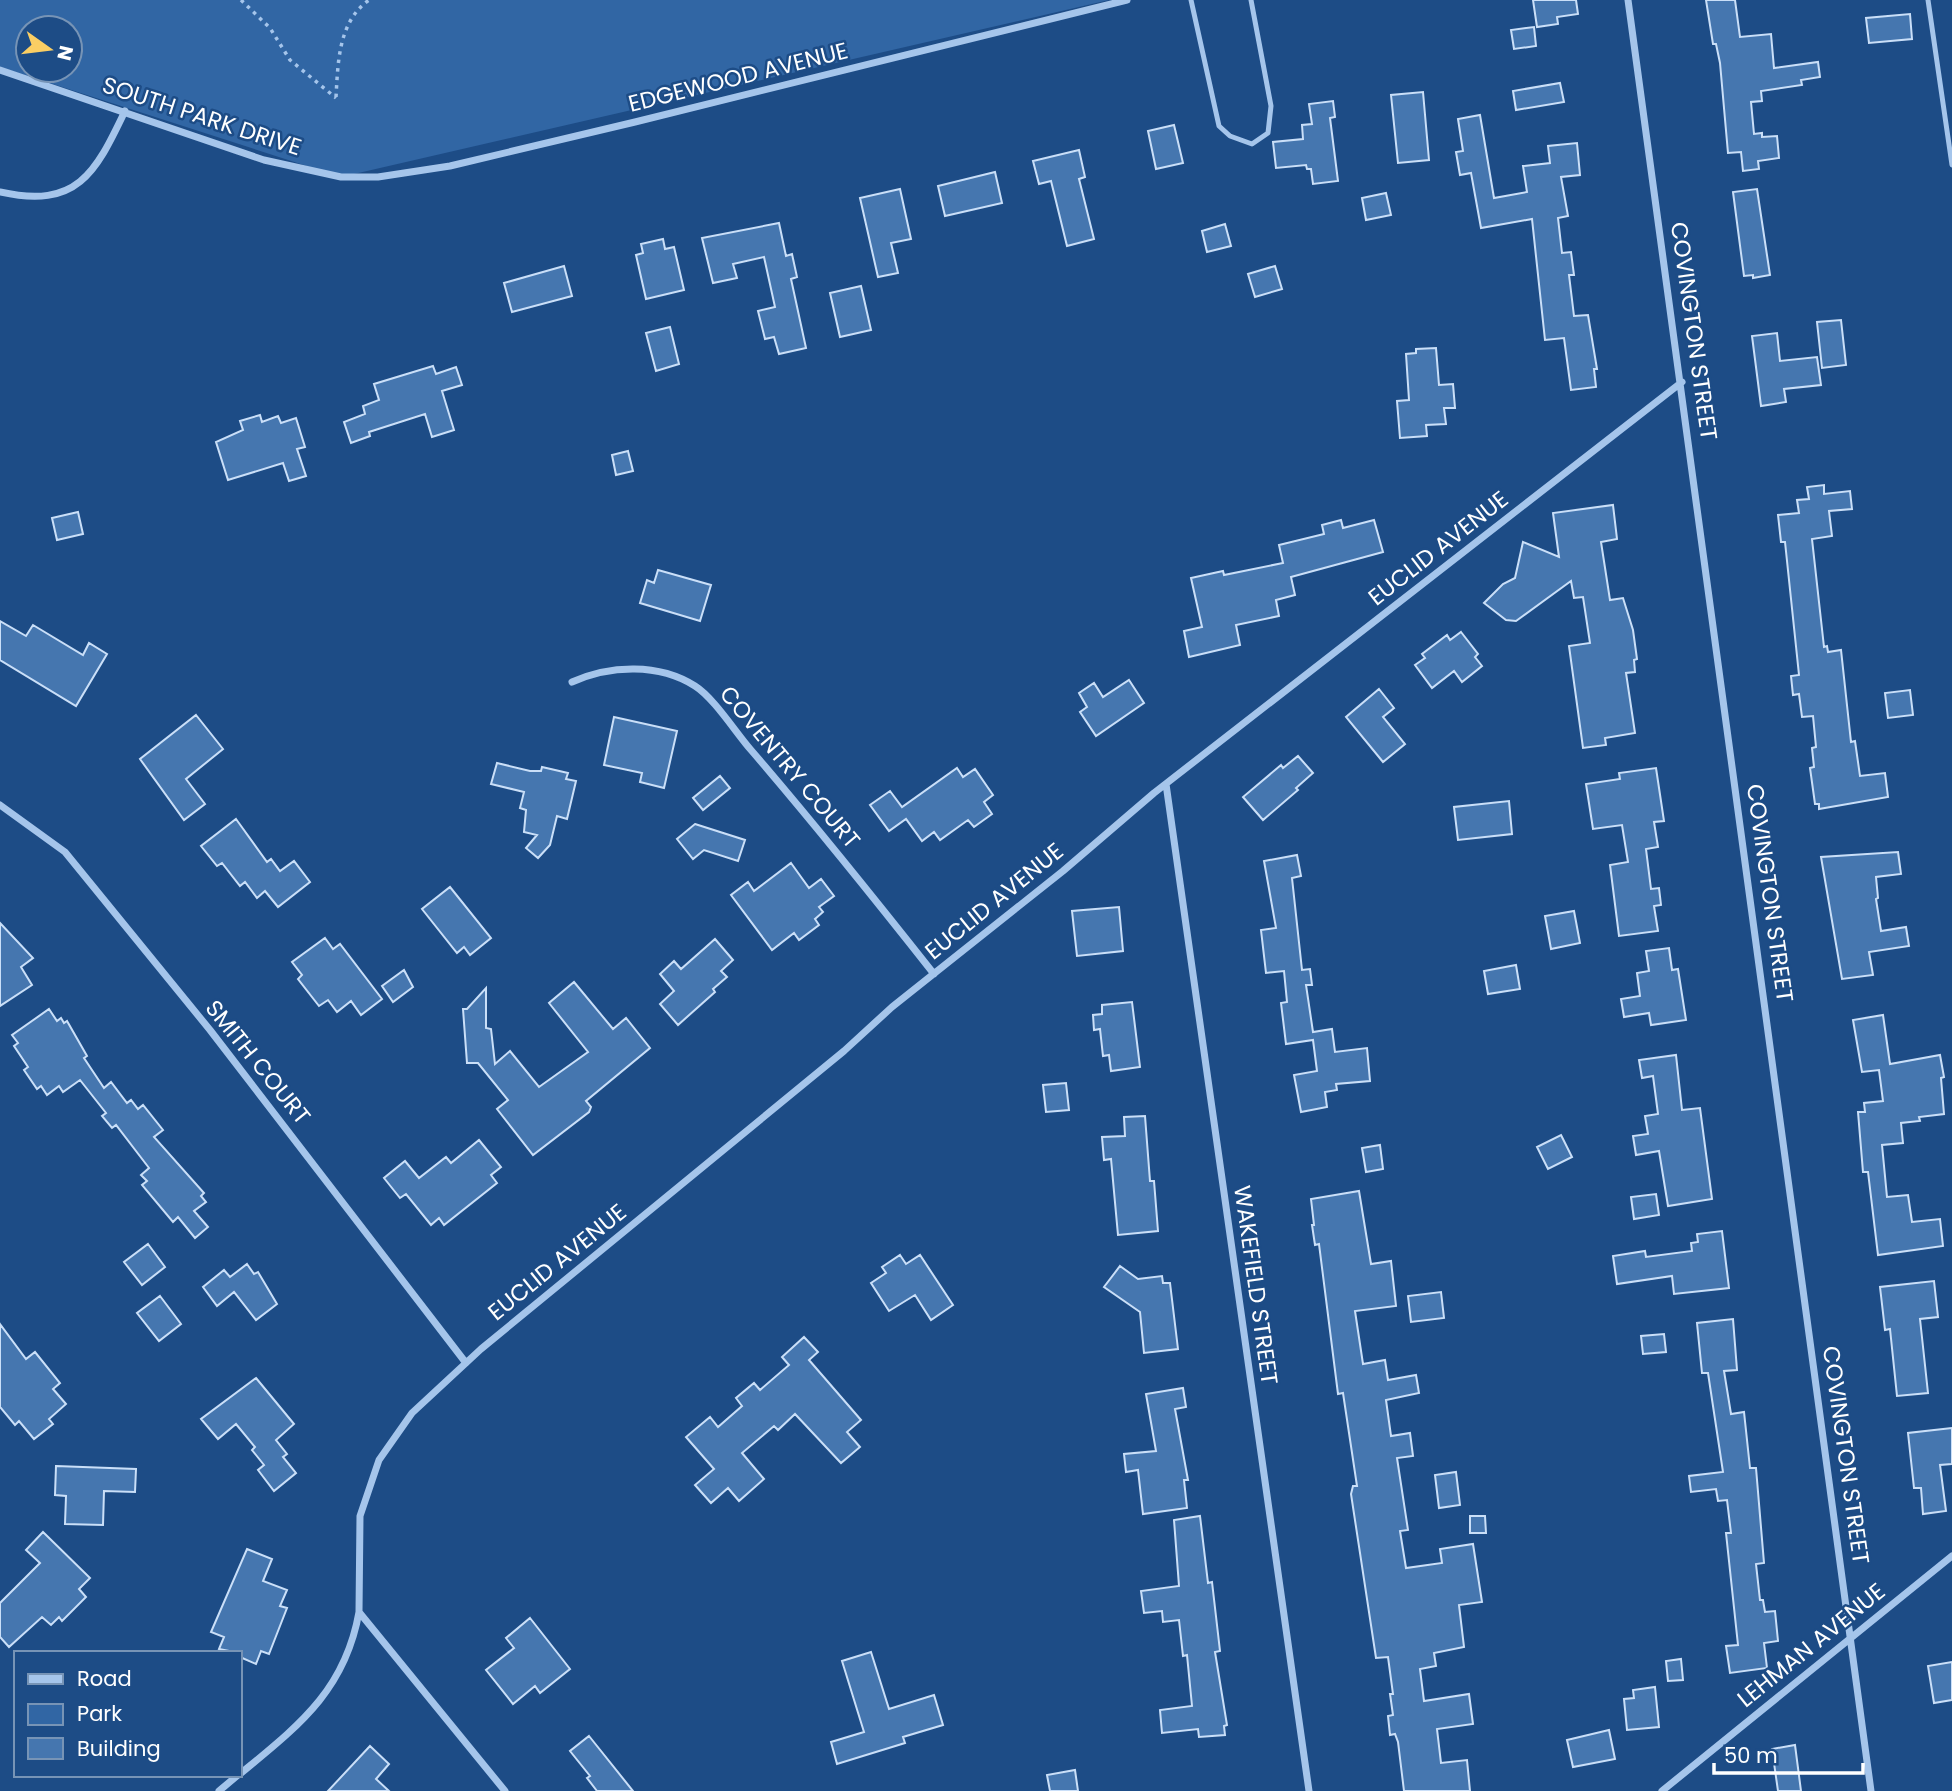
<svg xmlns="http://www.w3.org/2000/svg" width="1952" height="1791" viewBox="0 0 1952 1791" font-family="Poppins,sans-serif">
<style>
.green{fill:#3166a4;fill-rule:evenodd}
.building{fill:#4576af;stroke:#cadff8;stroke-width:2}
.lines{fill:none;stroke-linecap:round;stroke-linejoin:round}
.path{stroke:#a5c5eb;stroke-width:3.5;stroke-dasharray:3.5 5;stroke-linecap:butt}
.lane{stroke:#a5c5eb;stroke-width:5}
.street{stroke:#a5c5eb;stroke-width:7}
.labels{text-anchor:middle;stroke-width:5;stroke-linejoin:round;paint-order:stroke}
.street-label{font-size:23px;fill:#fff;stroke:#1d4c86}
</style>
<rect width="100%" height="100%" fill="#1d4c86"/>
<path class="green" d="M0,0h1109l-768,177 -341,-110zM28,28h42v42h-42z"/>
<path class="building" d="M1533,0h43l2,14 -21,3 1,7 -21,3z
M1706,0h29l5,37 31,-3 3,34 44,-6 2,15 -19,3 1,5 -41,6 1,10 -11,1 3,32 8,-1v4l15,-1 2,22 -21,3 1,8 -16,2 -2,-19 -13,1 -8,-90 -4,-19h-3z
M1910,14l2,25 -43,4 -3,-25z
M1534,27l2,19 -22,3 -3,-19z
M1560,83l4,19 -48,8 -3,-19z
M1423,92l6,68 -31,3 -7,-68z
M1333,101l2,16 -5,1 8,63 -25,3 -2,-15h-4l-1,-4 -30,3 -3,-26 30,-3 -1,-14 10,-1 -3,-20z
M1480,115l14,83 33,-6 -4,-26 27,-3 -2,-17 29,-3 3,32 -19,2 7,39 -10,2 4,35 9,-1 3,23h-5l5,41 14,-1 9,54h-3l2,18 -25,3 -7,-52 -19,2 -13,-121 -51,9 -10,-55 -11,2 -4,-23 7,-1 -5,-32z
M1174,125l9,38 -27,6 -8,-38z
M1079,150l6,27 -6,2 15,60 -27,7 -16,-65 -12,3 -6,-23z
M995,172l7,31 -57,13 -7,-30z
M900,189l11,50 -20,4 7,30 -20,4 -18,-79z
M1757,189l13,86 -17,3v-3l-9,1 -11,-84z
M1386,193l5,22 -25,5 -4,-22z
M779,223l7,33 6,-2 5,23 -6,2 15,69 -27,6 -5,-17 -9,2 -7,-28 17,-4 -11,-50 -31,7 4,14 -24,5 -11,-45z
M1225,224l6,22 -24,6 -5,-21z
M663,239l2,10 9,-2 10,43 -38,9 -10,-44 7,-2 -2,-9z
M564,266l8,30 -60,16 -8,-29z
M1275,266l7,23 -27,8 -7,-23z
M861,286l10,44 -31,7 -10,-44z
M1841,320l5,45 -24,3 -5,-46z
M670,327l9,37 -23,7 -10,-38z
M1777,333l3,28 37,-4 4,28 -37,4 2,13 -25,4 -9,-70z
M1436,348l3,37 14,-1 2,24h-11l2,16 -20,1 1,11 -27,2 -3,-37 12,-1 -3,-46 10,-1v-4z
M433,366l3,8 20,-7 6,18 -20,6 12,39 -22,7 -7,-23 -56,18 1,4 -19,7 -7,-21 21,-8 -2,-8 16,-6 -5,-16z
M260,415l2,7 16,-6 3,7 15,-5 9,29 -8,2 9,27 -17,5 -6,-18 -55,17 -12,-38 27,-12 -3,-9z
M628,451l5,20 -17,4 -4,-20z
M1824,485v9l26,-3 2,18 -23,2 3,25 -20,3 12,108 3,-1 1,6 13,-2 10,92 4,-1 5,35 25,-3 3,24 -69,12v-5h-4l-5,-36 4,-1 -2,-19 4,-1 -3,-31 -11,1 -3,-23 -6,1 -2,-19 8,-1 -14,-133h-4l-3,-27 21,-2 -2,-13 12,-1 -2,-12z
M1613,505l4,34 -16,3 9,58 13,-2 10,32 4,29 -3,1 1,12 -9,1 9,60 -30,5 1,7 -23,3 -14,-102 21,-3 -7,-46 -9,1 -3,-17 -55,40 -10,-1 -22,-17 19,-19 12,-6 8,-36 36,15 -6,-44z
M78,512l5,22 -26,6 -5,-22z
M1341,520l2,8 31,-8 9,32 -92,25 4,18 -19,5 3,16 -43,9 4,20 -51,12 -5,-26 18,-4 -11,-49 32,-7 1,4 59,-12 -4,-18 45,-11 -2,-9z
M658,570l53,15 -11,36 -60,-18 7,-23 7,3z
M0,621l26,15 7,-11 50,30 6,-12 18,11 -31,52 -76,-46z
M1461,632l17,22 -3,3 7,9 -20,16 -8,-11 -22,17 -17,-23 10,-7 -3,-4 25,-19 3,5z
M1129,680l15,23 -48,33 -16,-24 7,-5 -8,-14 15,-10 9,14z
M1379,689l15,19 -11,9 22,27 -22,18 -37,-45z
M1910,690l3,25 -25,3 -3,-25z
M196,715l27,34 -37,30 19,25 -21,16 -44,-61z
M614,717l63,14 -13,57 -24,-6 2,-9 -38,-8z
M1298,756l15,17 -17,15 2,2 -35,30 -20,-23 38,-32 2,3z
M497,763l33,8h11l1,-4 26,6 -2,6 10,2 -9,38 -10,-3 -7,29 -12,13 -12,-10 11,-13 -13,-3 2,-22 -6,-2 4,-16 -33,-8z
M957,768l6,9 12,-8 18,26 -9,7 8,12 -18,13 -6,-7 -28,20 -6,-8 -12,9 -16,-22 -17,12 -19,-26 20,-14 12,16z
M1656,768l8,53 -10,1 4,25 -12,2 5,40 8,-1 2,17 -7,1 4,25 -39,5 -9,-71 18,-3 -6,-37 -29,4 -7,-45 34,-5 -1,-6z
M720,776l10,12 -27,22 -10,-12z
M1509,801l3,33 -54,6 -4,-33z
M236,819l31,43 4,-3 9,12 14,-10 16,21 -32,25 -13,-16 -8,7 -12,-16 -5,4 -18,-23 -5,3 -16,-20z
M695,824l50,16 -7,21 -34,-11 -11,9 -16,-20z
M1898,852l3,22 -25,3 2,21 -2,1 5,32 25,-4 3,19 -40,6 4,23 -31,4 -21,-122z
M1297,855l4,21 -9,2 10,92 8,-1 2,16h-6l7,47 19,-3 3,23 32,-4 3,33 -34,3 1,6 -12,2 2,15 -26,5 -7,-37 23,-4 -4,-31 -27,4 -5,-41 6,-1 -3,-31 -18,2 -5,-43 15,-2 -12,-67z
M791,863l18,25 12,-9 13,17 -15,11 4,5 -8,7 4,6 -20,15 -5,-7 -22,17 -41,-55 17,-13 6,9z
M450,887l41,51 -21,17 -6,-8 -7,6 -35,-44z
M1119,907l4,44 -46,5 -5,-45z
M1574,911l6,32 -29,6 -6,-33z
M0,923l33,35 -12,9 11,18 -32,21z
M325,938l8,11 7,-5 42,55 -21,16 -10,-14 -14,11 -9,-12 -9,6 -21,-27 4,-4 -10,-13z
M715,939l18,21 -12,11 6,6 -14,12 2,3 -37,33 -18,-21 14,-13 -14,-17 14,-13 7,8z
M1669,948l3,22 6,-1 8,51 -35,5 -2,-12 -25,4 -3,-18 19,-3 -3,-23 12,-2 -3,-20z
M1516,965l4,24 -32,5 -4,-23z
M404,970l9,17 -20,15 -11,-16z
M574,982l39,47 13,-11 24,30 -64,53 5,6 -2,5 -56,43 -36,-46 11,-9 -30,-37h-11l-4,-54h4l19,-21v40l5,1 4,35 15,-13 29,36 49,-35 -39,-49z
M1132,1002l8,65 -29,4 -2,-16 -6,1 -3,-27 -6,1 -1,-15 9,-1v-9z
M49,1009l8,12 4,-3 3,5 3,-2 20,35 -3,2 20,30 7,-6 16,21 4,-3 7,9 5,-4 20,25 -9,7 50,56 -3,3 5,6 -12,9 14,16 -13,11 -17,-21 -5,5 -31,-37 5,-4 -6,-6 8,-7 -33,-43 -4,3 -10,-12 4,-3 -26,-33 -17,12 -4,-6 -12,9 -6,-9 -4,3 -13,-19 4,-3 -14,-21 4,-3 -6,-8z
M1883,1015l7,49 50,-9 4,22 -3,1 3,36 -25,3 1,4 -19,2 2,20 -21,2 5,52 21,-2 4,27 28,-3 3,27 -65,9 -10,-83h-5l-5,-60h7l-1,-9 19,-2 -4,-31 -17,2 -9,-52z
M1676,1055l6,55 18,-2 12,91 -44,7 -9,-55 -23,4 -3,-19 15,-2 -3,-18 13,-2 -5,-38 -11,2 -3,-18z
M1066,1083l3,27 -23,2 -3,-27z
M1145,1116l5,65h4l4,50 -40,4 -7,-76 -7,1 -2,-23 23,-1 -1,-19z
M1561,1135l11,22 -24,12 -11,-22z
M479,1140l22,27 -10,8 6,8 -53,42 -5,-7 -8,7 -25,-31 -6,4 -16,-20 21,-17 14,17 27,-21 5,6z
M1380,1145l3,24 -17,3 -4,-24z
M1359,1191l12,73 20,-3 5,45 -41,5 8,53 22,-4 3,20 28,-5 3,18 -33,7 5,36 19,-3 3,23 -16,2 11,72 -8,1 6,37 36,-5 -2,-14 33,-5 9,58 -23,3 5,42 -30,6 2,13 -16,3 4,32 45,-7 4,30 -36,5 4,34 26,-3 3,31h-66l-6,-49 -3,-8 -5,1 -2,-19 5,-1 -3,-21h3l-5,-37 -12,1 -25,-164 2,-8h4l-14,-93 -5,1 -19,-150 -4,1 -3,-20h2l-3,-26z
M1656,1194l3,21 -25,4 -3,-22z
M1722,1231l7,57 -55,6 -2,-18 -55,8 -4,-28 32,-5 1,6 46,-6 -1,-8 7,-1 -1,-8z
M148,1244l17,23 -23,18 -18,-23z
M900,1255l6,9 14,-9 33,50 -22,15 -16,-25 -26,16 -18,-28 15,-10 -4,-6z
M247,1264l7,10 4,-2 19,32 -21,16 -22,-28 -17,14 -14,-19 21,-17 6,7z
M1120,1266l18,13 24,-3 1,7h7l8,66 -34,4 -4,-41 -36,-25z
M1934,1281l4,36 -18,2 8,74 -31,3 -7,-67 -5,1 -5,-43z
M1441,1292l3,26 -33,4 -3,-26z
M160,1296l21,28 -22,17 -22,-28z
M1733,1319l4,51 -13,1 7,43 13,-2 6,56h6l8,95 -8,1 4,36h3l2,12 10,-1 3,30 -14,2 3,25 -37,5 -4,-27 12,-1 -12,-112h5l-4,-33 -9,1 -2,-12 -25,3 -2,-16 34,-4 -15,-99h-6l-5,-50z
M0,1324l26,35 9,-7 25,31 -7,6 13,15 -17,15 4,5 -19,15 -15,-18 -4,4 -15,-18z
M1664,1334l2,18 -23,2 -2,-18z
M804,1337l14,15 -9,8 52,60 -14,12 13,15 -19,16 -46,-49 -17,16 -4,-4 -32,27 22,26 -25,22 -11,-13 -17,15 -16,-18 19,-16 -28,-32 24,-20 8,10 24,-21 -6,-8 18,-15 6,7 29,-25 -7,-8z
M256,1378l38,46 -18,16 11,14 -4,3 13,16 -22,18 -16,-21 6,-5 -12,-15 3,-3 -19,-23 -18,15 -17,-20z
M1183,1388l3,19 -11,2 13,71h-4l3,28 -44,6 -5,-44 -12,2 -2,-18 32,-3 -10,-57z
M1952,1428v36l-12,1 6,46 -23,3 -2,-26h-7l-6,-55z
M56,1466l80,3 -1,23 -31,-1 -1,34 -38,-1 1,-28 -11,-1z
M1456,1472l4,33 -21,3 -4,-33z
M1200,1516l8,67 4,-1 8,69 -5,1 12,73 -3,1 1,9 -26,2 -1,-8 -36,4 -2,-23 32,-4 -5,-51 -4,1 -4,-36 -16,2 -1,-11 -18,2 -3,-22 38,-5 -5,-66z
M1470,1516h15l1,17h-16z
M43,1532l47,46 -11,11 7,8 -24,24 -3,-4 -8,8 -9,-8 -33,30 -9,-10v-34l40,-40 -14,-13z
M247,1549l25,10 -9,22 24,9 -7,16 7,2 -18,46 -8,-3 -5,13 -16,-7v-4l-21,-4 5,-12 -13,-5z
M530,1618l40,51 -30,24 -5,-7 -22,18 -27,-34 28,-22 -8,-10z
M871,1652l18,57 45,-14 9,30 -40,12 2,6 -68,21 -6,-22 33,-10 -22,-71z
M1681,1659l2,21 -15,1 -2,-20z
M1952,1662v38l-18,3 -6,-37z
M1655,1687l4,40 -32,3 -3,-31 10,-1 -1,-8z
M1609,1730l6,29 -42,8 -6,-27z
M589,1736l44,55h-36l-10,-13 3,-2 -20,-25z
M1795,1745l6,46h-23l-6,-42z
M370,1746l19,18 -13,15 13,12h-61z
M1075,1770l3,21h-28l-3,-16z"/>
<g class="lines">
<path class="path" d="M241,0l29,28 20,32 46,38
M336,97c2,-34 2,-75 33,-97"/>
<path class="lane" d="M1191,0l28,126 11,10 22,8 16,-11 3,-27 -20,-106
M1928,0l24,165"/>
<path class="street" d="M1628,0l243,1791
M0,70l264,90 77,17h37l72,-11 185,-44 492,-122
M0,192c77,17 95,-18 125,-81
M572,682c38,-17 87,-19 123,4 19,12 41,47 56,64 63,73 123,148 183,224
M1166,784l143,1007
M0,805l65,47 145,178 256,333
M240,1774c58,-48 105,-83 119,-162
M219,1791l19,-16
M505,1791l-146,-179 1,-96 19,-56 33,-47 69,-64 363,-298 48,-44 171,-136 91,-78 528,-411
M1662,1791l290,-235"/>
</g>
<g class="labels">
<g class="street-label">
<text transform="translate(738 77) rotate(-14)" y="8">EDGEWOOD AVENUE</text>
<text transform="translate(202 116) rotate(18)" y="8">SOUTH PARK DRIVE</text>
<text transform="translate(1694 331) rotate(82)" y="8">COVINGTON STREET</text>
<text transform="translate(1438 548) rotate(-38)" y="8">EUCLID AVENUE</text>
<text transform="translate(790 767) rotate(50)" y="8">COVENTRY COURT</text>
<text transform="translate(1770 893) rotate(82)" y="8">COVINGTON STREET</text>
<text transform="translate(994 901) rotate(-39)" y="8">EUCLID AVENUE</text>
<text transform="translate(258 1062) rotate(51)" y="8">SMITH COURT</text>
<text transform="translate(557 1262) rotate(-39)" y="8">EUCLID AVENUE</text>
<text transform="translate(1256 1285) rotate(82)" y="8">WAKEFIELD STREET</text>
<text transform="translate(1846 1455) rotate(82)" y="8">COVINGTON STREET</text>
<text transform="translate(1811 1645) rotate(-39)" y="8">LEHMAN AVENUE</text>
</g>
</g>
<rect x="14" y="1651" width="228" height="126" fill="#1d4c86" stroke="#7794b6" stroke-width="2"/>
<rect x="28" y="1674" width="35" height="10" fill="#a5c5eb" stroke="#7794b6" stroke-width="2"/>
<text x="77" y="1686" font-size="21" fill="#ffffff">Road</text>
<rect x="28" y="1704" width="35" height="21" fill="#3166a4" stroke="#7794b6" stroke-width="2"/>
<text x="77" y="1721" font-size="21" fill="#ffffff">Park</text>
<rect x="28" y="1738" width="35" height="21" fill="#4576af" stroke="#7794b6" stroke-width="2"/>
<text x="77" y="1756" font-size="21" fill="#ffffff">Building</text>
<g transform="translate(49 49) rotate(104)"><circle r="33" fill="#1d4c86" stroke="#7794b6" stroke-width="2"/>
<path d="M0-5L12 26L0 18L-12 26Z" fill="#face64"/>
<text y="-10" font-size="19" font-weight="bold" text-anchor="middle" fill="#ffffff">N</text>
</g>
<path d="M1714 1763v10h149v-10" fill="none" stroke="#ffffff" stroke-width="3.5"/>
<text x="1724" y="1763" font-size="21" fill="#ffffff" stroke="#1d4c86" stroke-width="5" paint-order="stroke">50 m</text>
</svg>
